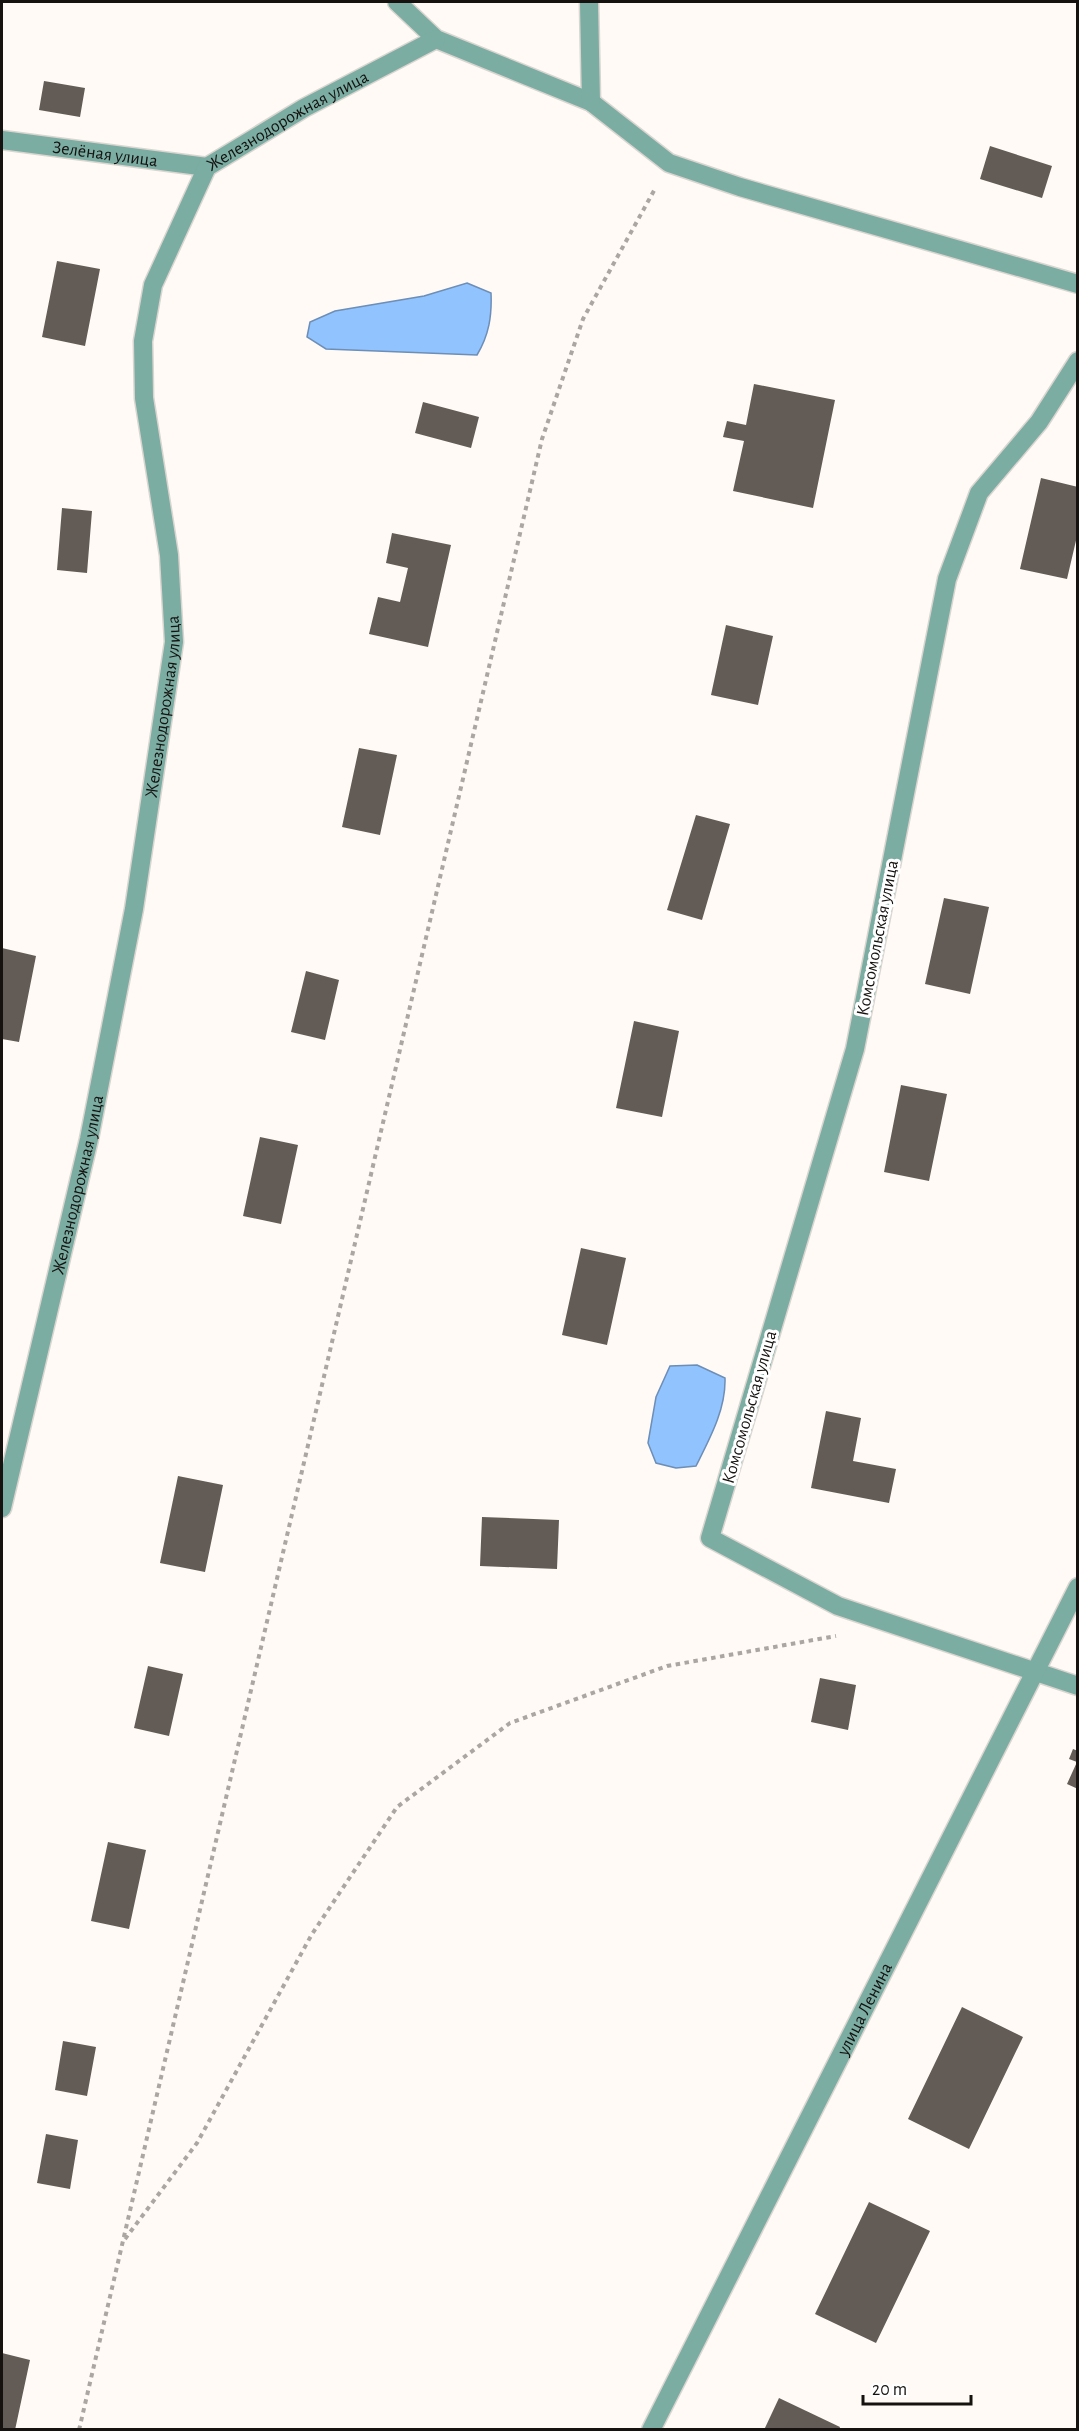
<svg xmlns="http://www.w3.org/2000/svg" width="1079" height="2431" viewBox="0 0 1079 2431" font-family="'Alegreya Sans',sans-serif">
<style>
.water{fill:#91c3ff;stroke:#6c8eb7;stroke-width:1.5}
.building{fill:#635c56}
.lines{fill:none;stroke-linecap:round;stroke-linejoin:round}
.street-casing{stroke:#dad5d0;stroke-width:21}
.path{stroke:#aba6a2;stroke-width:4;stroke-dasharray:4.5 4.5;stroke-linecap:butt}
.street{stroke:#7bada2;stroke-width:18}
.labels{text-anchor:middle;stroke-width:6;stroke-linejoin:round;paint-order:stroke}
.street-label{font-size:18px;fill:#151210;stroke:#fff}
</style>
<rect width="100%" height="100%" fill="#fffaf5"/>
<path class="water" d="M467,283l24,10c1,23 -2,42 -14,62l-151,-6 -19,-12 3,-15 25,-11 89,-15z
M697,1365l28,13c1,31 -15,60 -29,88l-20,2 -20,-5 -8,-20 8,-46 14,-31z"/>
<path class="building" d="M44,81l41,7 -5,29 -41,-7z
M990,146l62,20 -10,32 -62,-19z
M57,261l43,8 -15,77 -43,-9z
M754,384l81,16 -22,108 -80,-17 11,-50 -21,-4 4,-16 19,4z
M423,402l56,15 -8,31 -56,-15z
M1041,478l37,9v45l-11,47 -47,-10z
M62,508l30,3 -5,62 -30,-3z
M392,533l59,12 -23,102 -59,-13 9,-37 22,5 8,-34 -22,-5z
M726,625l47,11 -15,69 -47,-10z
M359,748l38,7 -17,80 -38,-8z
M696,815l34,9 -28,96 -35,-10z
M944,898l45,9 -19,87 -45,-10z
M2,948l34,8 -17,86 -17,-3z
M306,971l33,9 -14,60 -34,-8z
M634,1021l45,10 -17,86 -46,-9z
M901,1085l46,9 -18,87 -45,-9z
M260,1137l38,8 -17,79 -38,-8z
M581,1248l45,10 -19,87 -45,-10z
M826,1411l35,7 -8,43 43,8 -7,34 -78,-15z
M178,1476l45,9 -18,87 -45,-9z
M482,1517l77,3 -2,49 -77,-3z
M148,1666l35,8 -14,62 -35,-8z
M820,1678l36,7 -8,45 -37,-8z
M1073,1749l5,2v38l-11,-5 10,-22 -8,-3z
M108,1842l38,8 -17,79 -38,-8z
M962,2007l61,30 -54,112 -61,-30z
M63,2041l33,6 -9,49 -32,-6z
M46,2134l32,6 -8,49 -33,-6z
M869,2202l61,29 -54,112 -61,-29z
M2,2353l28,7 -15,70h-13z
M779,2398l61,29 -1,3h-75z"/>
<g class="lines">
<defs>
<g id="street">
<path d="M397,2l39,37 155,63 78,61 71,24 338,97"/>
<path d="M589,2l2,100"/>
<path id="s1" d="M2,140l205,27"/>
<path d="M1078,361l-39,61 -60,71 -32,86 -92,470 -145,489 128,68 240,80"/>
<path id="s2" d="M2,1508l87,-369 45,-230 40,-267 -5,-87 -25,-157 -1,-57 10,-56 54,-118 97,-59 132,-69"/>
<path id="s3" d="M651,2430l427,-843"/>
</g>
</defs>
<use href="#street" class="street-casing"/>
<path class="path" d="M125,2239l72,-96 115,-209 85,-127 113,-84 157,-57 169,-30
M79,2430l463,-1991 41,-120 73,-132"/>
<use href="#street" class="street"/>
</g>
<g class="labels">
<g class="street-label">
<text dy="6" stroke="none"><textPath href="#s2" startOffset="1466">Железнодорожная улица</textPath></text>
<text dy="6" stroke="none"><textPath href="#s1" startOffset="104">Зелёная улица</textPath></text>
<text dy="6" stroke="none"><textPath href="#s2" startOffset="818">Железнодорожная улица</textPath></text>
<text transform="translate(877 938) rotate(-79)" y="6">Комсомольская улица</text>
<text dy="6" stroke="none"><textPath href="#s2" startOffset="332">Железнодорожная улица</textPath></text>
<text transform="translate(749 1407) rotate(-74)" y="6">Комсомольская улица</text>
<text dy="6" stroke="none"><textPath href="#s3" startOffset="472">улица Ленина</textPath></text>
</g>
</g>
<rect width="1079" height="2431" fill="none" stroke="#151210" stroke-width="6"/>
<path d="M863 2395v9h108v-9" fill="none" stroke="#151210" stroke-width="3"/>
<text x="872" y="2395" font-size="18" fill="#151210" stroke="#ffffff" stroke-width="4.5" paint-order="stroke">20 m</text>
</svg>
